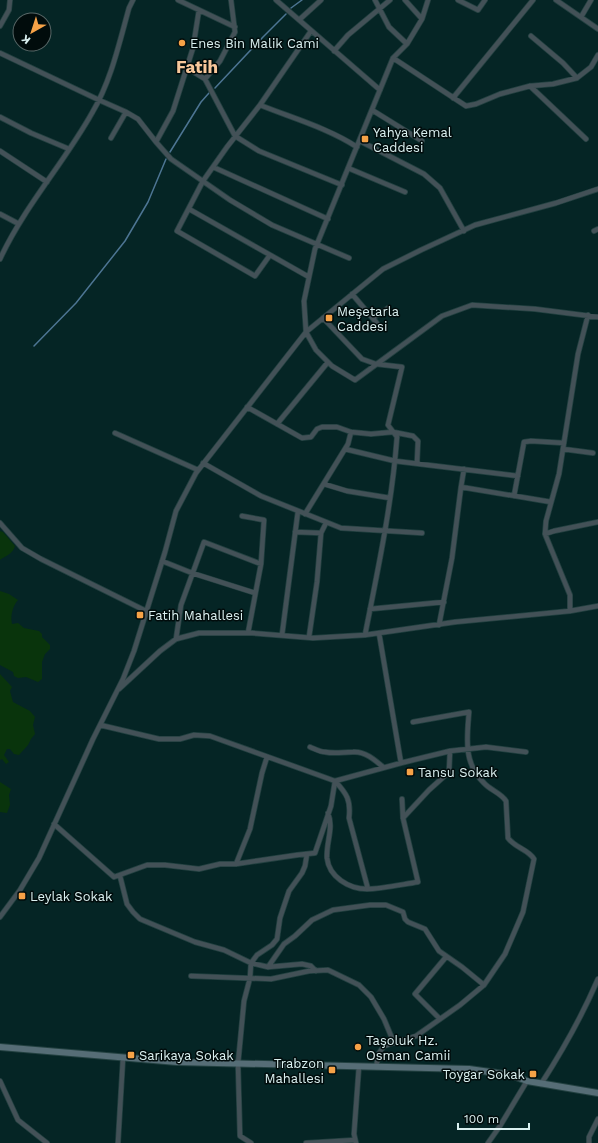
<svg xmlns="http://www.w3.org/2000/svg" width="598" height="1143" viewBox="0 0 598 1143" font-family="'Work Sans',sans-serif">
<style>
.green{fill:#09340c}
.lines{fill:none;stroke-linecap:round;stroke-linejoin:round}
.stream{stroke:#4d7593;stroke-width:1.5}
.street-casing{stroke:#234141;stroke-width:6}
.secondary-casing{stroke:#234141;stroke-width:8}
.street{stroke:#435157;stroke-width:4.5}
.secondary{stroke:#566d76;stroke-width:6}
.poi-dot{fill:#f6a247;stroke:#010c0c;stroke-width:1.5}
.labels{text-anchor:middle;stroke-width:3;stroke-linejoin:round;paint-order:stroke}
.poi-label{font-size:13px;fill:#daf0f0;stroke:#010c0c;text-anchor:start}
.district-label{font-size:17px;font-weight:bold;fill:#f7c79b;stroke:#010c0c}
</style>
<rect width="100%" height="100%" fill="#052525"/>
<path class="green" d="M0,531l3,1 12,14c-2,8 -10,10 -15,14z
M0,591l9,3 9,6c-5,6 -8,15 -6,24l6,-1 6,5 15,3 3,3v3l8,8v4l-5,5 -3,8v17l-4,3 -12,-5 -8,1 -4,-2 -1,-4 -13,-7z
M0,674l12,13 -2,4 3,11 17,9 5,6 -2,8 2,9 -4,5 -3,6 -9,10 -5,-1 -4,-5h-3l-3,6 5,7 -3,2 -4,-5 -2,1z
M0,782l11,7 -2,6 1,10 -3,8 -7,-1z"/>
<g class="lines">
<path class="stream" d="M291,8l11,-8
M215,88l48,-51 23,-23
M170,152l31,-50 8,-9
M34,346l42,-43 49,-62 23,-39 18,-43"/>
<defs>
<path id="street" d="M178,0l57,27
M276,0l104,90
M375,0l14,27 18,17
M405,0l17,19
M428,0l-6,19 -15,25 -14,14 -78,191 -11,52 2,31 10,18 16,16 23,14 87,-64 30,-11 63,4 63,8
M458,0l20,10 7,-10
M556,0l42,29
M581,17l10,-17
M299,20l22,-20
M0,26l9,-16 1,-10
M531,36l32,27 14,15
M334,51l14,-16 42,-35
M0,53l99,47 27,12 12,7 18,23 15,17 59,41 42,25 77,33
M393,58l73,48 10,-2 24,-10 30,-8 23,-2 24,-6 14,-11 7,-12
M187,68l18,11 30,57 24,15 83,34
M205,79l15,-18 15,-29 -4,-32
M530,86l56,53
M453,98l80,-98
M260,105c32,13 68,23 97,42
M372,110l50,31
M0,117l31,16 38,16
M111,138l15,-26
M360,141l64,33 16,14 24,43
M156,142l17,-31 20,-63 6,-38
M0,151l47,31
M213,167l115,52
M348,168l57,24
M189,209l120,68
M0,214l19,10
M594,231l4,-2
M270,255l-15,21 -78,-45 26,-50 24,-34 33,-42 51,-74
M0,259c24,-52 64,-96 92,-146 19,-32 27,-69 37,-105l4,-8
M352,294l29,34
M323,318l39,41 14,5 26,3 -14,58 9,12c-5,67 -19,132 -32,198
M373,318l15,-10
M247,407l55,31 9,-1 6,-8 5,-2h15l14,5 20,2 22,-2 20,4 5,5 -1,22
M277,424l51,-62
M115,433l83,37
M345,449l50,12 123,15
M563,449l30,4
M203,463l58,33 80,32 81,5
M324,484l23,7 43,7
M461,487l3,-18
M514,496l10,-54 7,-1 33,2
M305,514l43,-70 3,-12
M242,516l22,4 -3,44 -13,69
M0,523l22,25 19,11 105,52
M295,532l26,1
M545,534l9,-3 44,-9
M162,561l30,12 63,20
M370,609l74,-7
M570,611v-16l-25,-61 1,-13 13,-47 19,-120 10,-39
M439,625l13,-67 9,-71 90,15
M379,633l22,130
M282,635l16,-124
M309,637l8,-55 4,-49 5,-10
M176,639l5,-34 23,-63 57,22
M119,689l41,-38 16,-12 23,-6h53l61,5 52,-3 90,-13 115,-11 28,-5
M100,725l59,14h21l14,-4 16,1 125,45c12,13 16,19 14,37l19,71
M310,747c5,2 10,5 15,5 10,2 18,0 28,0 12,-1 22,8 30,15
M335,781l66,-18 49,-12 36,-4 40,5
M328,813c6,15 -2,29 -1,45 2,19 22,31 40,31 14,0 37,-5 51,-7l-15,-64 -1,-19
M403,818l26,-28 20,-18 1,-21
M54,824l60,53 33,-12h18l34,4 21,-5h16l61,-9 18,-2 16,-47 4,-25
M236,864l14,-35 12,-56 5,-16
M120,876l7,28 6,8 7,7 55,23 29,8 27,13 17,4 34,-3 9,2 5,5
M0,917l20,-27 19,-32 54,-119 30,-60 11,-28 31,-99 11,-41 20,-38 110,-141 77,-63 38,-19 54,-25 81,-22 42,-14
M268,967l16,-23 11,-8 17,-16 21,-10 37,-5h16l17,7 2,7 3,3 17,7 14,22 23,16 22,18
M191,976l80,3 38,-8 19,-1 31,15 12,12 13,22 10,24
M440,1019l-25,-25 31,-37
M376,1067l3,-14 5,-7 32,-10 44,-31 24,-20 21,-31 18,-42 11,-53c-6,-10 -19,-11 -26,-21l-2,-37c-5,-8 -16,-11 -22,-18 -21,-20 -17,-45 -15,-71l-56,10
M0,1081l18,39 29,23
M541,1084c22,-34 41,-68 57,-105
M118,1143l5,-85
M251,1143l-11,-7 -2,-72 6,-63 6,-23 1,-15 6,-8 15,-10 5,-6 3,-21 9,-27 13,-18 3,-7 2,-12
M306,1143l49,-3
M356,1143l-2,-9 5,-68
M488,1143l12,-17 27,-45
M589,1143v-6l9,-18"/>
<path id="secondary" d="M0,1047l177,15 292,7 42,6 16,6 71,12"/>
</defs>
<use href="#street" class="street-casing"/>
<use href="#secondary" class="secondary-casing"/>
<use href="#street" class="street"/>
<use href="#secondary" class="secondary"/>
</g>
<g class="poi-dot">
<circle cx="182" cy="43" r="4"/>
<rect x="361" y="135" width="8" height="8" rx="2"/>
<rect x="325" y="314" width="8" height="8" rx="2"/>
<rect x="136" y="611" width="8" height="8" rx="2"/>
<rect x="406" y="768" width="8" height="8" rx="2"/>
<rect x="18" y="892" width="8" height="8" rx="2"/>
<circle cx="358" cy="1047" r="4"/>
<rect x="127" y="1051" width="8" height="8" rx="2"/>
<rect x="328" y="1066" width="8" height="8" rx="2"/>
<rect x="529" y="1070" width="8" height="8" rx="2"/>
</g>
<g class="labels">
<g class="poi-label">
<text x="190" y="48">Enes Bin Malik Cami</text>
<text x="373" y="137">Yahya Kemal<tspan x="373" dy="15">Caddesi</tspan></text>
<text x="337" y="316">Meşetarla<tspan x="337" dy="15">Caddesi</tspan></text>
<text x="148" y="620">Fatih Mahallesi</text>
<text x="418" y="777">Tansu Sokak</text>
<text x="30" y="901">Leylak Sokak</text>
<text x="366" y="1045">Taşoluk Hz.<tspan x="366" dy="15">Osman Camii</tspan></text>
<text x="139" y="1060">Sarikaya Sokak</text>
<text x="324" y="1068" text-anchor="end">Trabzon<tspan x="324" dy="15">Mahallesi</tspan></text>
<text x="525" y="1079" text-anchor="end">Toygar Sokak</text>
</g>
<g class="district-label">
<text x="197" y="73">Fatih</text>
</g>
</g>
<g transform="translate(32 32) rotate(219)"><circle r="19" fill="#010c0c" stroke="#586767"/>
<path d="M0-3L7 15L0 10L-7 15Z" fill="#f6a247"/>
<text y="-6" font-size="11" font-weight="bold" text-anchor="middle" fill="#daf0f0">K</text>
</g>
<path d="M458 1123v6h71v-6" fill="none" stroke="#daf0f0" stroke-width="2"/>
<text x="464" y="1123" font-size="12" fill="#daf0f0" stroke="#010c0c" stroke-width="3" paint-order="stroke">100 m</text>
</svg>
